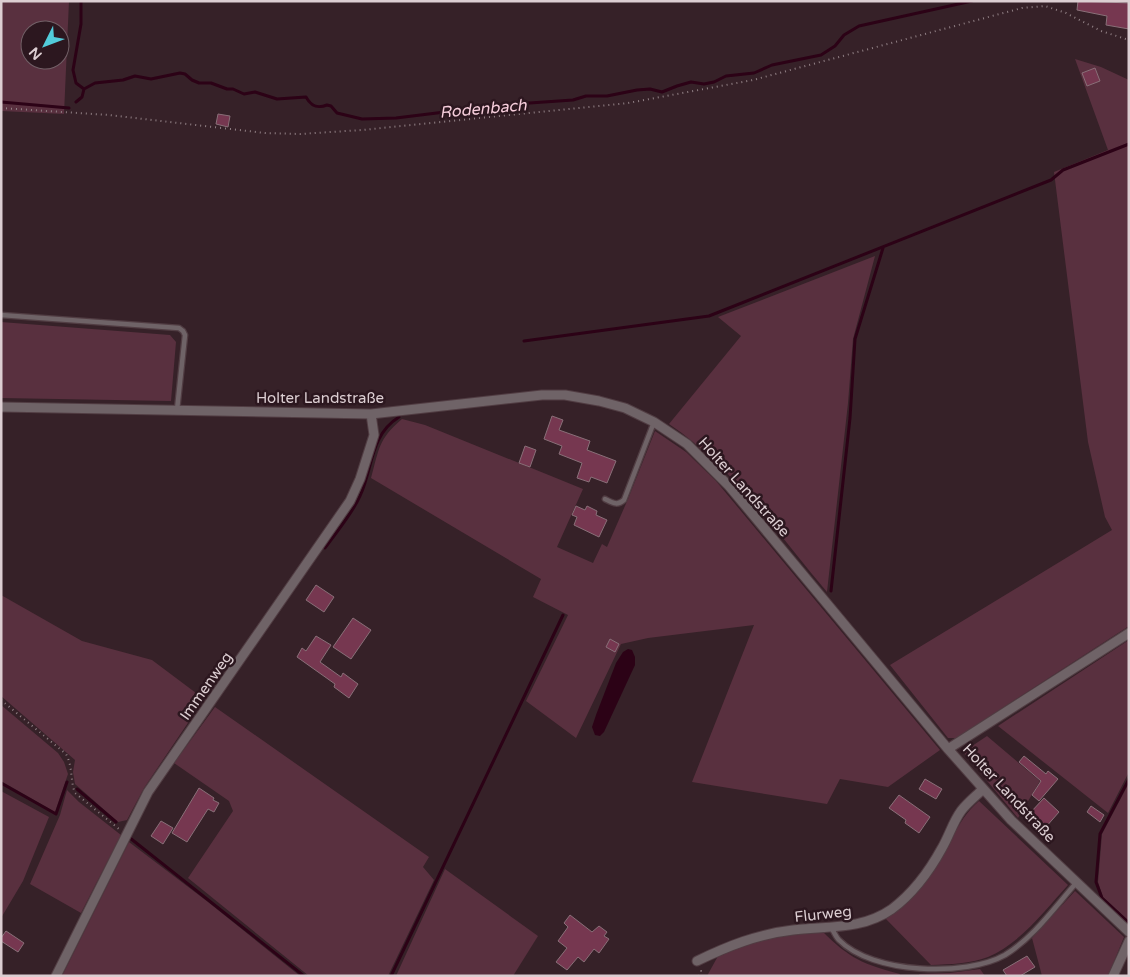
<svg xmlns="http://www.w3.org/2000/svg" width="1130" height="977" viewBox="0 0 1130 977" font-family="'Varela Round',sans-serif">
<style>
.green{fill:#59303f;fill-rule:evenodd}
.water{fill:#2c0216}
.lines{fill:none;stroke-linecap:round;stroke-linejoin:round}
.stream{stroke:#2c0216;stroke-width:3}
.building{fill:#763750;stroke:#896f78}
.service-casing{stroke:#513d43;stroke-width:7}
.minor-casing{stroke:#513d43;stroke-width:11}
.path{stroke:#918085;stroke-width:2;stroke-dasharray:1 4;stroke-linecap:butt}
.service{stroke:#6f6367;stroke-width:4.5}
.minor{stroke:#6f6367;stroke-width:9}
.labels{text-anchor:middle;stroke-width:5;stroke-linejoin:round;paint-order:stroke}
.street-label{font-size:15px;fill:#dcced2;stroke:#2c171f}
.water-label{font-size:16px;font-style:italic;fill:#f7cedc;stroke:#2c171f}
</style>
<rect width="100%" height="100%" fill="#362128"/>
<path class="green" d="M1,1h68l-5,113 -63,-3zM30,30h30v30h-30z
M1075,59l26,8 28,13v546l-173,112h-8l-58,-73 222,-135 -7,-13 -17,-75 -34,-270 54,-22z
M875,256l-22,83 -5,64 -21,189c-49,-58 -94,-125 -158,-168l72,-88 -23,-19z
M1,322l169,13 6,7 -5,59 -170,-3z
M402,419l23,6 158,64 -26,58 36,16 9,-19 5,3 21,-48 27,-68 31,21 30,29 224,269 -52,37 -48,-8 -13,25 -135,-22 62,-157 -106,13 -27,6 -45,94 -50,-37 42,-86 -35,-18 8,-18 -170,-101c8,-28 7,-39 31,-59z
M1,595l81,46 70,19 52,39 -60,89 -17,32 -9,2 -43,-38 -2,-12 2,-12 -74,-64z
M1129,640v132l-21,41 -110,-87z
M1,705l57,48 6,9 4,12 -13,38 -54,-31z
M215,707l214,150 -6,10 11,13 -46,96h-79l-121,-98 45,-67 -4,-10 -55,-38z
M987,736l53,45 -22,37 -55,-66z
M1129,783v138l-26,-24 -5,-15 4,-48z
M67,790l12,12 42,33 -40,78 -51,-29 30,-69z
M1,791l48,26 -26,64 -22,37z
M979,801l89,84c-23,25 -47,58 -80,72 -18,7 -37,7 -57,8l-46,-47c15,-15 34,-30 47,-46 18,-24 23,-50 47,-71z
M129,842l79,60 92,74h-238z
M445,869l93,67 -25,40h-117z
M1075,891l49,46 -16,39h-66l-10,-38z
M822,931c28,28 41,33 78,43l-1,2h-192l11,-20h2c20,-20 74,-22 102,-25z
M980,969l5,7h-65l-1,-2 31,-1z"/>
<path class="water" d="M628,649l4,1 3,7v8l-31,67 -4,4 -5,-1 -3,-8 4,-12 20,-52 7,-11z"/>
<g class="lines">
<path class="stream" d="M81,1v23l-8,46 3,13 8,6
M84,89l11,-6 28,-3 12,-4 16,3 29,-6 5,1 7,6 7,3h12l16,6h6l11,5 11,-2 22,7 29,-2c5,9 11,12 21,8l4,1 6,7 25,6 34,-1 106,-13 71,-5 13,-4h21l30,-6 13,-1 12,3 15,-6 14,-4 13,2 10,-2 12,-6 28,-3 18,-8 49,-10 14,-9 9,-11 15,-9 113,-25
M1,102l68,6
M76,102l6,-5 2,-8
M524,341l185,-25 342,-136 12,-10 66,-26
M325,548c12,-17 27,-34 35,-52 13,-28 10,-61 39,-79
M831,591l19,-173 5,-79 28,-91
M1129,779l-29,55 -4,48 6,16 27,25
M1,783l55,31 11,-32
M77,789l39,33
M130,838l174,138
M391,976l172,-361"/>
</g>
<path class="building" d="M1078,1l51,2v26l-23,-4 1,-9 -30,-6z
M1095,68l5,13 -13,5 -5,-13z
M218,114l12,2 -2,11 -12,-3z
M552,416l11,4 -4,10 31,11 -3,9 29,11 -9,22 -16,-6 -2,5 -12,-4 5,-15 -23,-9 3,-8 -18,-7z
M525,446l11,4 -6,17 -11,-4z
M576,506l9,4 2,-4 10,5 -1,4 11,5 -8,17 -25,-12 3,-8 -5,-2z
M316,585l18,12 -10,15 -18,-12z
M353,618l18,12 -20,29 -18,-12z
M316,636l15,9 -11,17 21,15 2,-4 15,11 -9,14 -15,-11 1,-3 -38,-27 5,-9 4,3z
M610,639l9,5 -4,8 -9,-5z
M1024,756l22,18 2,-3 10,8 -19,22 -7,-6 9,-14 -22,-19z
M925,779l17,10 -6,10 -17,-10z
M199,788l15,10 -1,2 6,3 -5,9 -6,-3 -21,33 -15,-9z
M899,795l31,22 -11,16 -14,-10 1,-3 -17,-12z
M1044,798l15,14 -14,16 -15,-15z
M1091,806l13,9 -4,7 -13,-10z
M161,821l12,7 -10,16 -12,-8z
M570,915l22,17 7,-6 8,6 -3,4 5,3 -10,14 -5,-4 -10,13 -6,-5 -11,13 -11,-8 11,-14 -9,-7 10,-14 -4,-4z
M6,931l18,12 -6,9 -17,-11v-3z
M1027,956l8,11 -15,9h-13l-4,-6z"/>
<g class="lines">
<defs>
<path id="service" d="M1,315l178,13 4,3 2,4 -8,75
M605,499c8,4 12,7 19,1l30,-78
M831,927c3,5 5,10 8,13 33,34 127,37 166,15 29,-18 49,-47 72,-73"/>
<path id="minor" d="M1,407l370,7 171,-19h23l34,6 26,7 29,14 33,22 42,42 219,263 63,71 118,112
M948,749l181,-116
M697,961c31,-15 61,-27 96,-31 35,-4 69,0 99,-21 20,-15 38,-39 50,-61 7,-12 11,-26 19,-37 6,-8 15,-15 22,-22
M56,976l92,-184 202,-291 10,-22 14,-44 -3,-21
M1113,976l16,-35"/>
</defs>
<use href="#service" class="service-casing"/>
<use href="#minor" class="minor-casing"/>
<path class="path" d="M1,108l108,7 156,18 35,1 62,-4 266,-27 125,-23 269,-72 23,-2 21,7 35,18 28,9
M1,700l65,54c7,13 4,26 9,39l44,36
M699,976l2,-5 -1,-2"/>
<use href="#service" class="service"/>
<use href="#minor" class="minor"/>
</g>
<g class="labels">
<g class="street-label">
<text x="320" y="403">Holter Landstraße</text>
<text transform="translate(744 487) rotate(48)" y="5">Holter Landstraße</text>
<text transform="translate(206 686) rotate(-55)" y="5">Immenweg</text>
<text transform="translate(1009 793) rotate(47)" y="5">Holter Landstraße</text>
<text transform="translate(823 914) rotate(-6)" y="5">Flurweg</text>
</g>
<g class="water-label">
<text transform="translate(483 108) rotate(-5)" y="6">Rodenbach</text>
</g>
</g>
<rect width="1130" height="977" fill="none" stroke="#dcced2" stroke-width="5"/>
<g transform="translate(45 45) rotate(228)"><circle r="24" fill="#2c171f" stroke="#726067"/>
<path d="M0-4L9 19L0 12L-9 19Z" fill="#52cbda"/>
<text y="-8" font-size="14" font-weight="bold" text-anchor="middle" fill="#dcced2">N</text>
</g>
</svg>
